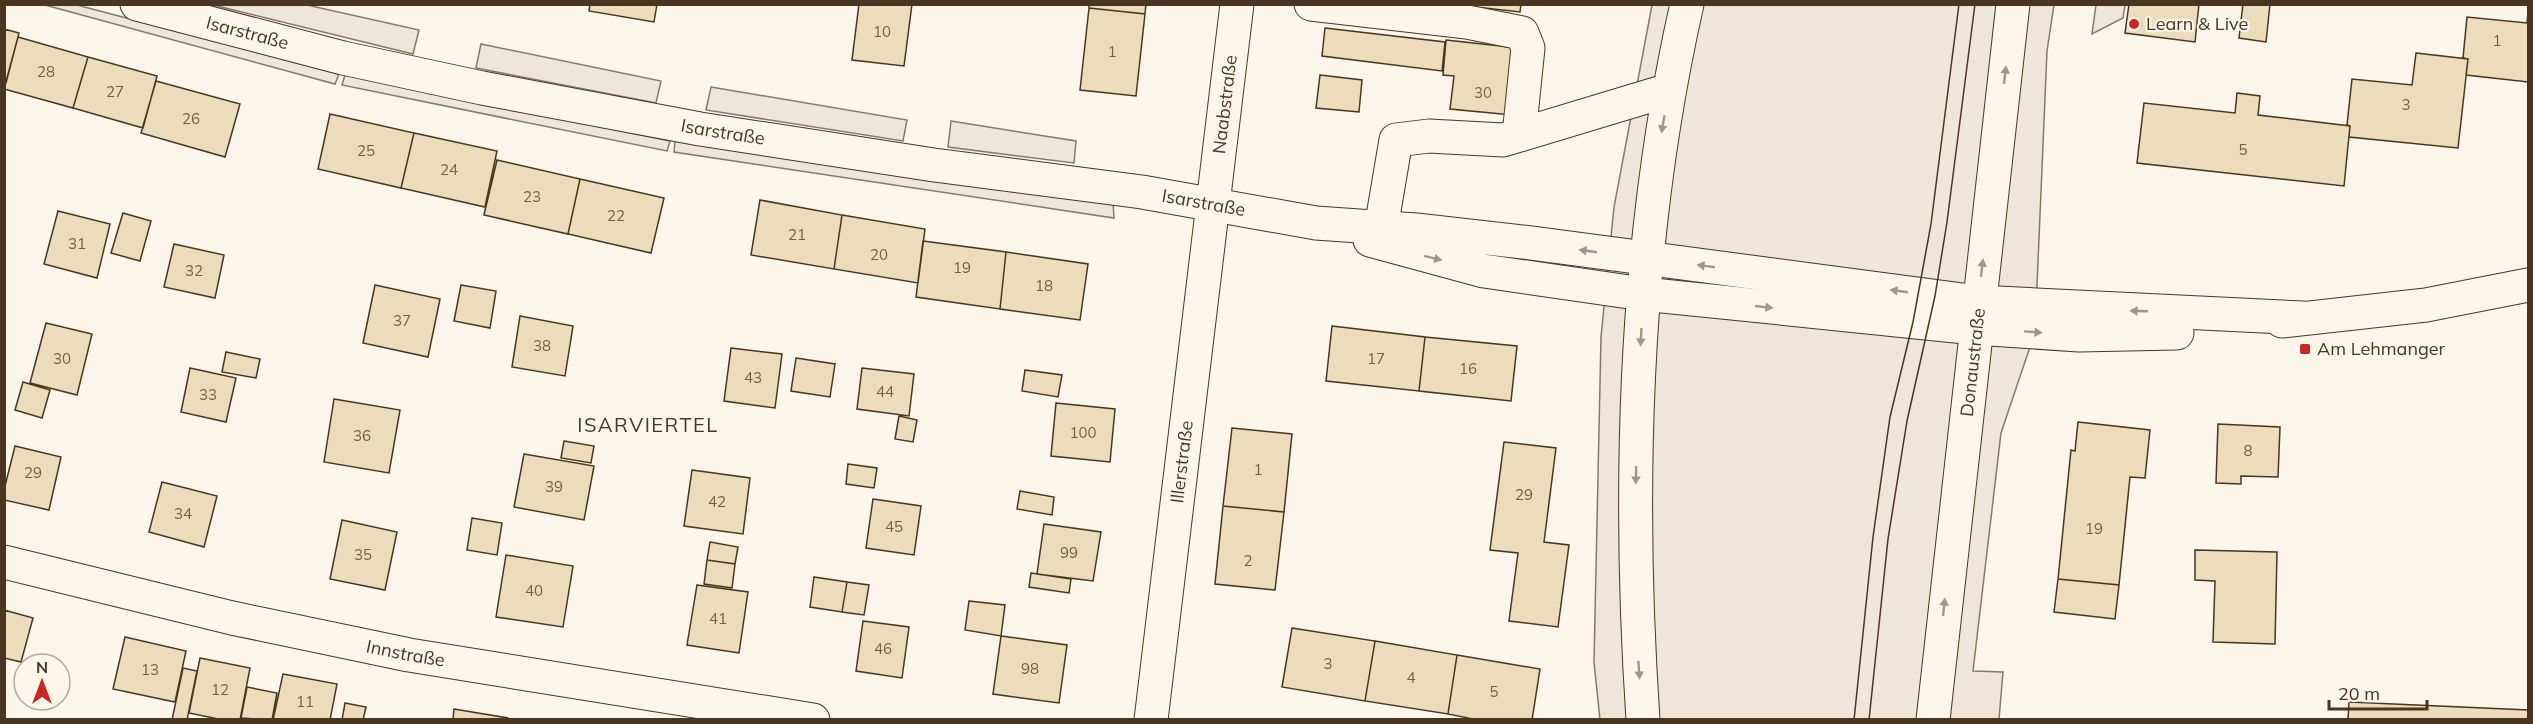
<svg xmlns="http://www.w3.org/2000/svg" width="2533" height="724" viewBox="0 0 2533 724" font-family="Mulish,sans-serif">
<style>
.green{fill:#ede6d9;stroke:#887966;stroke-width:1.5}
.parking{fill:#ede7d9;stroke:#887966;stroke-width:1.5}
.building{fill:#ecdcbc;stroke:#4a3520;stroke-width:1.5}
.lines{fill:none;stroke-linecap:round;stroke-linejoin:round}
.minor-casing{stroke:#4a3520;stroke-width:35}
.major-casing{stroke:#4a3520;stroke-width:35}
.minor{stroke:#fbf6e9;stroke-width:33}
.major{stroke:#fbf6e9;stroke-width:33}
.tram{stroke:#4a3520;stroke-width:1.5}
.oneway{fill:#a29684}
.poi-dot{fill:#c62828;stroke:#fbf6e9;stroke-width:2}
.labels{text-anchor:middle;stroke-width:4.5;stroke-linejoin:round;paint-order:stroke}
.number-label{font-size:15px;fill:#725f47}
.poi-label{font-size:18px;fill:#4a3520;stroke:#fbf6e9;text-anchor:start}
.street-label{font-size:18px;fill:#4a3520;stroke:#fbf6e9}
.neighbourhood-label{font-size:20px;letter-spacing:1.5px;fill:#4a3520;stroke:#fbf6e9}
</style>
<rect width="100%" height="100%" fill="#fbf6e9"/>
<path class="green" d="M1652,5h402l-7,46 -12,281 -34,101 -28,238 30,1 -4,47 -399,1 -6,-58 7,-325 13,-130z"/>
<path class="parking" d="M45,5h32l262,69 -4,10z
M213,5h94l112,25 -6,24z
M2096,5h29l-2,13 -31,16z
M481,44l180,37 -5,22 -180,-35z
M345,75l325,66 -3,10 -325,-66z
M711,87l196,33 -4,21 -197,-31z
M951,121l125,20 -2,22 -126,-16z
M675,141l438,60 1,17 -440,-66z"/>
<path class="building" d="M590,4h67l-3,18 -65,-11z
M859,4h53l-8,62 -52,-6z
M1089,4h57l-1,10 -56,-6z
M1449,4h72l-1,8z
M2129,4h70l-4,38 -70,-9z
M2243,4h27l-4,38 -27,-4z
M1089,8l56,6 -9,82 -56,-6z
M2528,12v70l-62,-7 2,-16 -5,-1 4,-41 60,6z
M1325,28l120,14 -3,29 -120,-15z
M4,29l15,4 -13,50h-2z
M18,37l70,20 -15,51 -69,-19z
M1446,40l73,8 -7,67 -62,-6 4,-33 -11,-1z
M2416,53l52,6 -10,89 -109,-11 1,-11 -3,-1 5,-46 60,6z
M88,57l69,19 -14,52 -70,-20z
M1320,75l42,5 -3,32 -43,-4z
M156,81l84,23 -15,53 -84,-24z
M2237,93l23,3 -2,19 92,11 -6,60 -207,-23 7,-60 91,10z
M330,114l84,19 -13,55 -83,-19z
M414,133l83,18 -12,56 -84,-19z
M497,160l83,19 -12,55 -84,-19z
M580,179l84,19 -13,55 -83,-19z
M760,200l82,15 -8,54 -83,-14z
M58,211l52,13 -13,54 -53,-14z
M123,213l28,8 -11,40 -29,-8z
M842,215l83,14 -7,54 -84,-14z
M923,241l83,11 -6,57 -84,-12z
M174,244l50,11 -9,43 -51,-11z
M1006,252l82,12 -8,56 -80,-11z
M375,285l65,14 -12,58 -65,-14z
M461,285l35,6 -6,37 -36,-7z
M520,316l53,10 -8,50 -53,-9z
M46,323l46,11 -15,61 -47,-12z
M1332,326l93,11 -6,54 -93,-10z
M1425,337l92,9 -6,55 -92,-10z
M731,348l51,6 -7,54 -51,-7z
M226,352l34,7 -4,19 -34,-6z
M796,358l39,6 -5,33 -39,-6z
M190,368l46,10 -10,44 -45,-10z
M862,368l52,6 -5,42 -52,-7z
M1025,370l37,5 -4,22 -36,-6z
M23,382l27,8 -8,28 -27,-8z
M334,399l66,11 -11,63 -65,-11z
M1056,403l59,6 -5,53 -59,-6z
M899,416l18,4 -4,22 -18,-3z
M2078,422l72,8 -5,48 -15,-1 -11,108 -61,-6 13,-129 4,1z
M2218,424l62,3 -2,50 -37,-1v8l-25,-1z
M1232,428l60,6 -8,78 -61,-6z
M564,441l30,5 -3,17 -30,-5z
M1504,442l52,6 -12,94 25,3 -11,82 -49,-6 9,-68 -28,-3z
M15,446l46,11 -12,53 -45,-10v-10z
M524,454l70,12 -10,54 -70,-13z
M848,464l29,4 -3,20 -28,-4z
M692,470l58,8 -7,56 -59,-8z
M162,482l55,14 -13,51 -55,-15z
M1020,491l34,6 -2,18 -35,-6z
M873,499l48,7 -7,49 -48,-7z
M1223,506l61,6 -9,78 -60,-6z
M472,518l30,5 -5,32 -30,-5z
M342,520l55,12 -12,58 -55,-11z
M1044,524l57,8 -8,49 -56,-7z
M710,542l28,5 -3,17 -28,-4z
M2195,550l82,2 -2,92 -62,-2 2,-61 -20,-1z
M506,555l67,11 -10,61 -67,-10z
M707,560l28,4 -3,24 -28,-4z
M1031,573l40,6 -2,14 -40,-6z
M814,577l33,5 -5,30 -32,-5z
M2058,579l61,6 -4,34 -61,-7z
M847,582l22,3 -5,30 -22,-3z
M697,585l51,7 -9,61 -52,-8z
M969,601l36,4 -4,31 -36,-6z
M4,610l29,8 -12,44 -17,-4z
M863,621l46,6 -7,51 -46,-7z
M1292,628l83,13 -10,60 -83,-14z
M1001,636l66,9 -8,58 -66,-9z
M125,637l61,14 -11,51 -62,-13z
M1375,641l82,14 -9,59 -83,-13z
M1457,655l83,14 -8,51h-54l-30,-6z
M200,658l50,10 -10,52h-17l-34,-7z
M183,668l14,3 -10,49h-15z
M283,674l54,10 -7,36h-57z
M247,687l30,6 -5,27 -31,-2z
M2349,702l179,8v10h-180z
M345,703l21,4 -3,13h-21z
M454,709l54,9v2h-55z"/>
<g class="lines">
<defs>
<g id="minor">
<path id="s1" d="M137,4l206,54 139,30 218,41 234,36 208,27 174,31 100,7 115,13 447,59 325,16"/>
<path d="M1311,4l156,18 55,11 6,15 -9,87"/>
<path d="M1381,228l15,-88 33,-4 74,4 166,-50"/>
<path d="M1370,240l114,31 159,23 332,34 104,7 98,-2"/>
<path d="M2282,321l144,-16 102,-20"/>
<path id="s2" d="M4,562l228,56 177,37 404,65"/>
<path id="s3" d="M1151,720l86,-716"/>
</g>
<g id="major">
<path d="M1643,720c-16,-239 -9,-482 44,-716"/>
<path id="s4" d="M1933,720l80,-716"/>
</g>
</defs>
<use href="#minor" class="minor-casing"/>
<use href="#major" class="major-casing"/>
<use href="#minor" class="minor"/>
<use href="#major" class="major"/>
<path class="tram" d="M1854,720l19,-183 17,-120 23,-95 18,-98 28,-220
M1869,720l19,-181 19,-118 28,-125 12,-74 28,-218"/>
</g>
<defs><path id="oneway-solid" d="M-6-.8H1V-3.2L6.5 0L1 3.2V.8H-6Z" transform="scale(1.5)"/></defs>
<g class="oneway">
<use href="#oneway-solid" transform="translate(2005 75) rotate(-83)"/>
<use href="#oneway-solid" transform="translate(1663 124) rotate(100)"/>
<use href="#oneway-solid" transform="translate(1588 251) rotate(-172)"/>
<use href="#oneway-solid" transform="translate(1433 258) rotate(14)"/>
<use href="#oneway-solid" transform="translate(1706 266) rotate(-173)"/>
<use href="#oneway-solid" transform="translate(1982 268) rotate(-83)"/>
<use href="#oneway-solid" transform="translate(1899 291) rotate(-172)"/>
<use href="#oneway-solid" transform="translate(1764 307) rotate(6)"/>
<use href="#oneway-solid" transform="translate(2139 311) rotate(-178)"/>
<use href="#oneway-solid" transform="translate(2033 332) rotate(4)"/>
<use href="#oneway-solid" transform="translate(1641 337) rotate(93)"/>
<use href="#oneway-solid" transform="translate(1636 475) rotate(91)"/>
<use href="#oneway-solid" transform="translate(1944 607) rotate(-84)"/>
<use href="#oneway-solid" transform="translate(1639 670) rotate(86)"/>
</g>
<g class="poi-dot">
<circle cx="2134" cy="24" r="6"/>
<rect x="2299" y="343" width="12" height="12" rx="3"/>
</g>
<g class="labels">
<g class="number-label">
<text x="882" y="37">10</text>
<text x="2497" y="46">1</text>
<text x="1112" y="57">1</text>
<text x="46" y="77">28</text>
<text x="115" y="97">27</text>
<text x="1483" y="98">30</text>
<text x="2406" y="110">3</text>
<text x="191" y="124">26</text>
<text x="2243" y="155">5</text>
<text x="366" y="156">25</text>
<text x="449" y="175">24</text>
<text x="532" y="202">23</text>
<text x="616" y="221">22</text>
<text x="797" y="240">21</text>
<text x="77" y="249">31</text>
<text x="879" y="260">20</text>
<text x="962" y="273">19</text>
<text x="194" y="276">32</text>
<text x="1044" y="291">18</text>
<text x="402" y="326">37</text>
<text x="542" y="351">38</text>
<text x="62" y="364">30</text>
<text x="1376" y="364">17</text>
<text x="1468" y="374">16</text>
<text x="753" y="383">43</text>
<text x="885" y="397">44</text>
<text x="208" y="400">33</text>
<text x="1083" y="438">100</text>
<text x="362" y="441">36</text>
<text x="2248" y="456">8</text>
<text x="1258" y="475">1</text>
<text x="33" y="478">29</text>
<text x="554" y="492">39</text>
<text x="1524" y="500">29</text>
<text x="717" y="507">42</text>
<text x="183" y="519">34</text>
<text x="894" y="532">45</text>
<text x="2094" y="534">19</text>
<text x="1069" y="558">99</text>
<text x="363" y="560">35</text>
<text x="1248" y="566">2</text>
<text x="534" y="596">40</text>
<text x="718" y="624">41</text>
<text x="883" y="654">46</text>
<text x="1328" y="669">3</text>
<text x="1030" y="674">98</text>
<text x="150" y="675">13</text>
<text x="1411" y="683">4</text>
<text x="220" y="695">12</text>
<text x="1494" y="697">5</text>
<text x="305" y="707">11</text>
</g>
<g class="poi-label">
<text x="2146" y="30">Learn &amp; Live</text>
<text x="2317" y="355">Am Lehmanger</text>
</g>
<g class="street-label">
<text dy="6" stroke="none"><textPath href="#s1" startOffset="114">Isarstraße</textPath></text>
<text dy="6" stroke="none"><textPath href="#s3" startOffset="620">Naabstraße</textPath></text>
<text dy="6" stroke="none"><textPath href="#s1" startOffset="600">Isarstraße</textPath></text>
<text dy="6" stroke="none"><textPath href="#s1" startOffset="1086">Isarstraße</textPath></text>
<text dy="6" stroke="none"><textPath href="#s4" startOffset="360">Donaustraße</textPath></text>
<text dy="6" stroke="none"><textPath href="#s3" startOffset="260">Illerstraße</textPath></text>
<text dy="6" stroke="none"><textPath href="#s2" startOffset="412">Innstraße</textPath></text>
</g>
<g class="neighbourhood-label">
<text x="648" y="432">ISARVIERTEL</text>
</g>
</g>
<rect width="2533" height="724" fill="none" stroke="#4a3520" stroke-width="12"/>
<g transform="translate(42 682)"><circle r="28" fill="#fbf6e9" stroke="#b4a999" stroke-width="1.5"/>
<path d="M0-4.5L10 22L0 15L-10 22Z" fill="#c62828"/>
<text y="-9" font-size="16" font-weight="bold" text-anchor="middle" fill="#4a3520">N</text>
</g>
<path d="M2329 700v9h98v-9" fill="none" stroke="#4a3520" stroke-width="3"/>
<text x="2338" y="700" font-size="18" fill="#4a3520" stroke="#fbf6e9" stroke-width="4.5" paint-order="stroke">20 m</text>
</svg>
